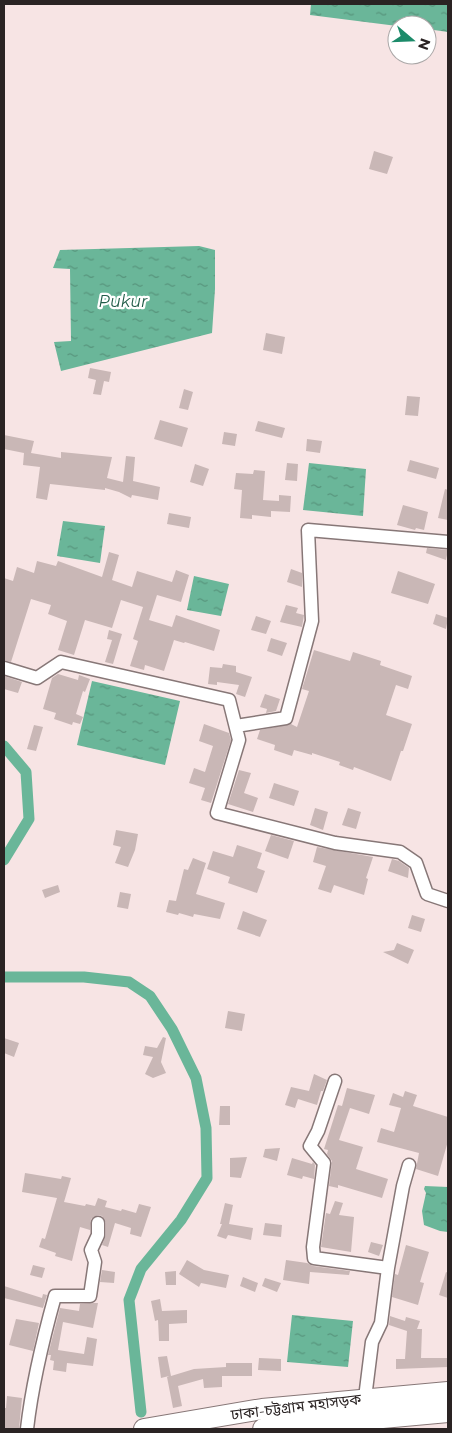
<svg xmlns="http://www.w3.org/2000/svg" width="452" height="1433" viewBox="0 0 452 1433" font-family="Montserrat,'Noto Sans Bengali',sans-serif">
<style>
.water{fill:url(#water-ripples)}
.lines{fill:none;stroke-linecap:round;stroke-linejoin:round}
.canal{stroke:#6ab699;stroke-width:11}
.building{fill:#c9b7b6}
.minor-casing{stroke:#877777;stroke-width:15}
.trunk-casing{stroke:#877777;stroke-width:22}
.minor{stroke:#fff;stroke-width:12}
.trunk{stroke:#fff;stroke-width:20}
.labels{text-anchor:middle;stroke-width:4.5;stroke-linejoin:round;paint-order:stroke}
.street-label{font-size:15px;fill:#2a2323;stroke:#fff}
.water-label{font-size:16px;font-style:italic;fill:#225d49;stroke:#fff}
</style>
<defs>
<pattern id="water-ripples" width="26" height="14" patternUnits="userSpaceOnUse" patternTransform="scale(1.25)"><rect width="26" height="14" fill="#6ab699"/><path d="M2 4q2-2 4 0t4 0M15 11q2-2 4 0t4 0" fill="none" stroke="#57947c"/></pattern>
</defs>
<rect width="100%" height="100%" fill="#f7e4e4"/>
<path class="water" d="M311,4h137v28l-21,-3v-4l-30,1 -87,-11z
M199,246l16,4v39l-3,44 -151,38 -7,-29 17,-1 -1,-72 -17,-1 7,-18z
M309,463l57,6 -3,47 -60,-6z
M63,521l42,5 -5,37 -43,-7z
M194,576l35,8 -8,32 -34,-6z
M92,681l88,20 -15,64 -88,-20z
M425,1186l23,1v45l-8,-1 -16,-6 -2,-14 4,-18 -2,-4z
M292,1315l61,6 -5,46 -61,-5z"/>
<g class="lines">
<path class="canal" d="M4,746l22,26 3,47 -25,41
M4,977h80l45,5 21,14 22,33 24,49 10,50 1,50 -26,42 -40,49 -12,31 12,112"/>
</g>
<path class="building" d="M374,151l19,6 -6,17 -18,-5z
M266,333l19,4 -3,17 -19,-4z
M90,368l21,4 -2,10 -5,-1 -3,14 -8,-1 3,-14 -8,-2z
M184,389l9,3 -5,18 -9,-2z
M407,396l13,1 -2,19 -13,-1z
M160,420l28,8 -6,19 -28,-8z
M258,421l27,7 -3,10 -27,-7z
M224,432l13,2 -2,12 -13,-2z
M4,435l30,6 -3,12 30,5v-6l51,5 -5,21 16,4 3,-26 9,1 -2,24 27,6 -2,13 -26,-5 -1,3 -12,-6 -14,-4v2l-55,-6 -3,16 -11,-2 4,-31 -17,-2 1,-12 -20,-4z
M307,439l15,2 -2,12 -14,-2z
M410,460l29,8 -3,11 -29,-8z
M287,463l11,1 -1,17 -12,-1z
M195,464l14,5 -6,17 -13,-4z
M254,470l11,1 -2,29 16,1v-6l12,1 -1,16 -19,-1v6l-19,-2v4l-12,-1 2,-28 -8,-1 2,-16 17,1z
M445,489l3,1v30l-10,-2z
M403,505l25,7 -4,18 -8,-2 -1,2 -18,-5z
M169,513l22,4 -2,11 -22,-4z
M427,548l21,2 -2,10 -20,-7z
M109,552l10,3 -7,25 20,7 5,-16 35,11 4,-12 13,5 -8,27 -24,-7 -8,25 23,7 4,-12 44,15 -6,21 -29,-9 -1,1 -10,-3 -10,31 -19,-6 -1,5 -14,-4 8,-25 -5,-2 10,-32 -22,-7 -9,28 -27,-8 -11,35 -16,-5 9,-29 -19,-7 3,-9 -20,-6 -20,63 -7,-2v-82l9,3 4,-14 17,6 3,-12 19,5 2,-5 44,16z
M291,569l11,4v14l-15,-5z
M398,571l37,13 -7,20 -37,-11z
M286,605l12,3 -2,5 8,2 -2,12 -22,-5z
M436,614l12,4 -2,11 -13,-5z
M256,616l15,5 -5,13 -15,-4z
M109,630l13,4 -9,30 -8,-2 7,-22 -5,-1z
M271,638l16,5 -5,13 -15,-5z
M314,650l36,11 3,-9 28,9 -1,4 32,11 -4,13 -12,-4 -10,30 26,9 -9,27h-2l-10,30 -37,-14 -1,3 -14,-5 1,-3 -28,-9v2l-18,-5 -2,6 -18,-6 1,-5 -18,-6 3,-9 31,-6 6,3 12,-36 -7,-2z
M223,664l13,2v6l16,5 -7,20 -9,-3 3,-9 -22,-3v3l-9,-1 2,-17 12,1z
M58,674l20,6 1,-5 11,4 -5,13 -2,-1 -7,23 7,3 -3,7 -7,-2 -1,3 -18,-6 2,-6 -13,-4 9,-31z
M4,676l18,6 -4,11 -14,-4z
M265,694l15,5 -4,12 -10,2 1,-4 -7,-2z
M204,724l25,9 2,7 -20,63 -10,-3 4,-12 -16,-5 5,-15 11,4 8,-26 -14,-5z
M34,725l9,2 -7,24 -9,-2z
M239,770l12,3 -7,20 14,5 -5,14 -25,-8z
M274,783l25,8 -5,15 -25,-8z
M315,808l13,4 -5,18 -13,-5z
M348,808l13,4 -5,17 -14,-4z
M116,830l22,4 -3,16 -7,17 -13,-4 6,-16 -8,-2z
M271,835l23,6 -6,18 -23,-8z
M237,845l25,8 -5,15 8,3 -8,22 -29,-10 2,-6 -23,-8 6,-18 20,6z
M317,847l56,10 -7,21 2,1 -4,16 -30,-10 -3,8 -13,-4 8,-23 -13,-4z
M193,858l13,5 -10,31 29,9 -5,16 -26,-5 -1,3 -14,-4 -1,2 -12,-3 3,-12 7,1 8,-32 4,1z
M392,859l7,2 10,7 -1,10 -20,-7z
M58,885l2,7 -15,6 -3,-8z
M120,892l11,2 -3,15 -11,-2z
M243,911l24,9 -7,17 -23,-8z
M412,915l13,4 -4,13 -13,-4z
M397,943l17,7 -6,14 -25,-12 11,-2z
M228,1011l17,3 -3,17 -17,-3z
M163,1037l3,1 -5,24 5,11 -13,5 -8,-4 8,-17 -10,-2 2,-9 12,2z
M4,1038l15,5 -5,14 -10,-4z
M314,1074l13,6 -4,11h-2l-4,14 -19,-6 -3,9 -10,-3 6,-18 18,4z
M347,1088l28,7 -6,19 -19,-6 -11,32 24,7 -7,22 32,10 -6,19 -44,-13v3l-9,-2 3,-25 -5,-7 1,-4 -4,-1 14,-44 4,1z
M405,1091l12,4 -4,11 35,11v24l-10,35 -22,-7 3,-16 -42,-11 4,-14 13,4 7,-24 -12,-3 4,-12 10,4z
M220,1106h10v19h-11z
M280,1148l-3,13 -14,-4 2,-8z
M247,1157l-6,21 -11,-1v-19z
M292,1158l20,6 1,-2 2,3 -1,14 -11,-3 -1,3 -15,-4z
M25,1173l36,6 1,-3 9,2 -7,24 21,4 1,-2 9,2 3,-8 9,3 -2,6 16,4 1,-2 14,4 3,-9 12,3 -10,30 -11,-3 1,-6 -16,-5 -7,24 -6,-2 4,-10v-12l-4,-7 -4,-1 -7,4 -1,11 -10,-3 -8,34 -17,-5 1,-3 -17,-6 3,-9 3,1 12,-41 -35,-6z
M335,1201l8,2 -4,12 15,2 -3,35 -30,-5 5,-34 4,1z
M225,1203l8,2 -4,19 24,4 -2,12 -23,-5 -2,4 -9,-3 5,-12h-2z
M265,1223l17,2 -1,12 -18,-2z
M371,1242l12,3 -4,11 -11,-4z
M406,1245l23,7 -9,30 4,1 -6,22 -26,-8 3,-23 3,1z
M187,1260l17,10 25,5 -3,13 -25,-5 -2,4 -20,-13z
M286,1260l21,3 6,3 37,5 -1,4 -39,-3 -1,12 -26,-4z
M33,1265l12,3 -3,10 -12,-3z
M102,1270l13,2 -1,11 -14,-1z
M176,1271v14h-10l-1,-13z
M446,1272l2,1v25l-9,-3z
M243,1277l15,6 -3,9 -15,-6z
M265,1278l16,5 -4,9 -15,-6z
M4,1286l38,12 1,-4 4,1 -4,13 -39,-10z
M160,1299l2,12 25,-1v13l-18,1v17h-10l-1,-21 -3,1 -4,-20z
M94,1303h4l-5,25 -30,-6 -5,28 26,4 3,-17 10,2 -4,27 -26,-3 -1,9 -13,-2 1,-9 -4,-1 1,-5h-3l12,-47 19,3 1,-7z
M390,1316l15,5 1,-4 14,4 -3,8h5l-1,29h27v9l-52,2v-10h9l2,-28 -18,-6z
M16,1319l23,4 -6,28 -24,-6z
M167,1356l4,20 23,-7 32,-2v-4h26v13h-30v11l-18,1 -1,-9 -25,7 4,20 -9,2 -6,-31 2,-1 -8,2 -3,-21z
M259,1358l22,1v12l-23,-1z
M7,1396l15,2 -3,31h-15v-21h2z"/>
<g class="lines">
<defs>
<path id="minor" d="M4,668l33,10 24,-16 168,38 10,40 -22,73 118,30 65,9 16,11 11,31 21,7
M236,726l50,-8 26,-97 -4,-91 140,12
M335,1081l-17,50 -8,15 14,17 -11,84 1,11 74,10
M365,1398l7,-56 9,-19 7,-55 15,-82 6,-21
M27,1429c5,-44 16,-90 28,-133h35l5,-34 -4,-12 7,-15v-12"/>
<path id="trunk" d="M144,1429l118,-20 186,-17
M263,1429l185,-17"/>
</defs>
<use href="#minor" class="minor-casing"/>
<use href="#trunk" class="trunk-casing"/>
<use href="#minor" class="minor"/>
<use href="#trunk" class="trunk"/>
</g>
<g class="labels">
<g class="street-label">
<text transform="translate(296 1407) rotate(-7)" y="5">ঢাকা-চট্টগ্রাম মহাসড়ক</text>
</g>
<g class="water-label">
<text x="123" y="307">Pukur</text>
</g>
</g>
<rect width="452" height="1433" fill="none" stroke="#2a2323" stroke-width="10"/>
<g transform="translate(412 40) rotate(109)"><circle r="24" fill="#ffffff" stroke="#aaa7a7"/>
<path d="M0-4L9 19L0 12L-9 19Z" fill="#1c8b6a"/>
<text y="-8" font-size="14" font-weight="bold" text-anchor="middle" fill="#2a2323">N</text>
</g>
</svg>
